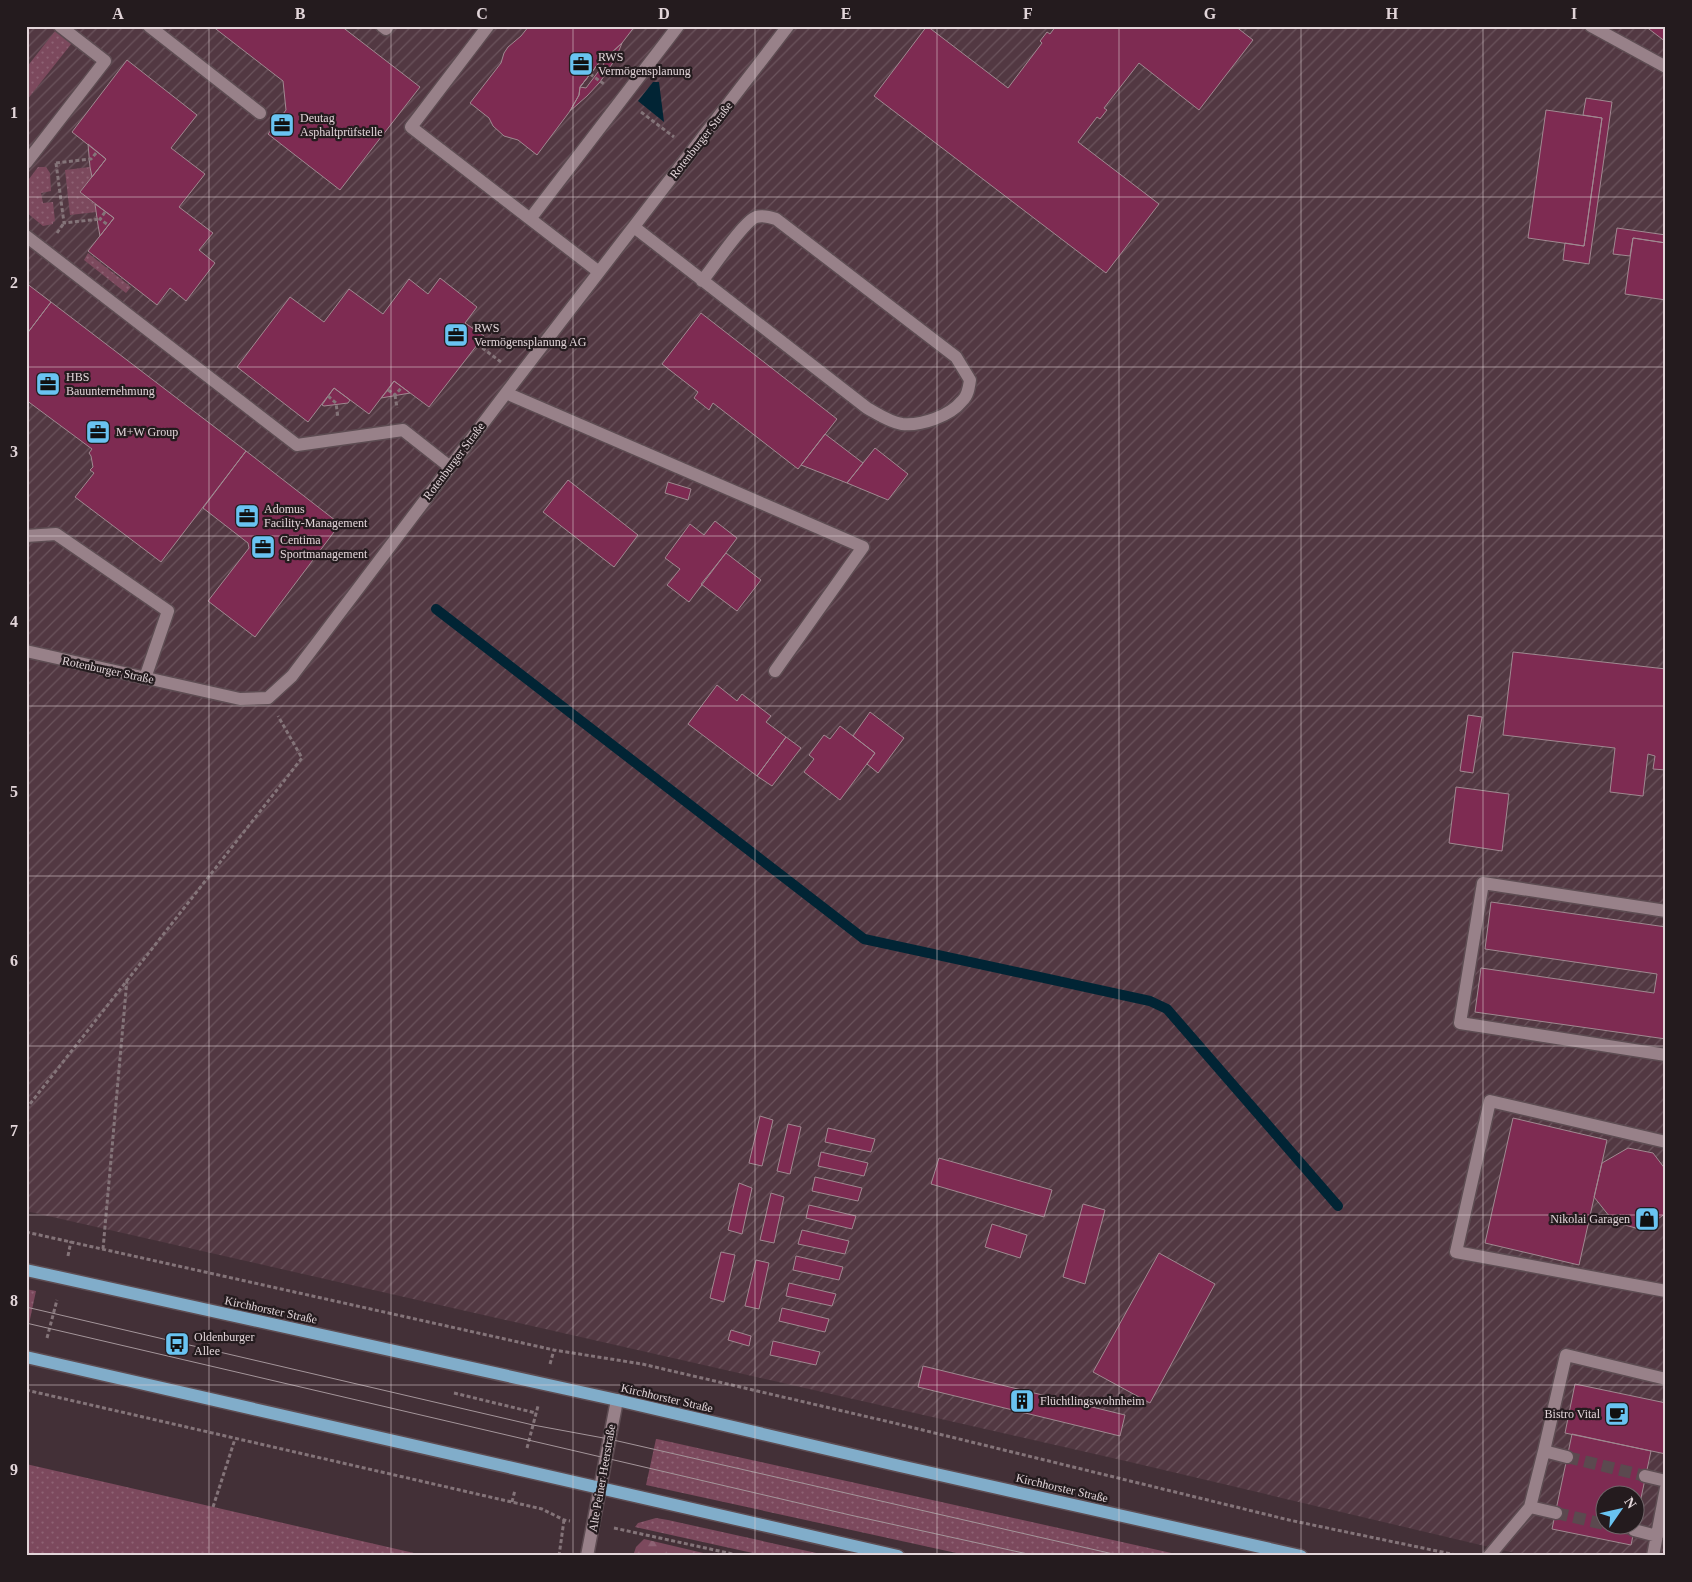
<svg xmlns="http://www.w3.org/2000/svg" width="1692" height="1582" viewBox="0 0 1692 1582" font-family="Georgia,serif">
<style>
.industrial{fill:url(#industrial-furrows);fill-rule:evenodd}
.grass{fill:url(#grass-dots)}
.forest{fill:url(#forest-firs)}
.water{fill:#012434}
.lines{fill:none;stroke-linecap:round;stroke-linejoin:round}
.stream{stroke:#012434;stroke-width:10}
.building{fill:#7e2b52;stroke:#a08991;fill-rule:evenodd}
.minor-tunnel{stroke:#5b494f;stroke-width:12;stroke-dasharray:12 6;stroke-linecap:butt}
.minor-casing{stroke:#5d4c52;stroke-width:15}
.major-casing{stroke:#5d4c52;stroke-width:15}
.path{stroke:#847479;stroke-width:3;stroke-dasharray:4 2.5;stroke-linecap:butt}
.minor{stroke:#988189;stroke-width:12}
.major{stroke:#81adca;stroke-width:12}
.tram{stroke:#a4959a;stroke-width:1}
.grid{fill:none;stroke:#e2d5d9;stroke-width:1;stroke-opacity:0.55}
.labels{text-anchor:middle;stroke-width:4.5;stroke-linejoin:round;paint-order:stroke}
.poi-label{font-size:12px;fill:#e2d5d9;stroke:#241b1e;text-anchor:start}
.street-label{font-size:12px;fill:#e2d5d9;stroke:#241b1e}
.neatline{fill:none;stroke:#e2d5d9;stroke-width:2}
.grid-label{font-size:16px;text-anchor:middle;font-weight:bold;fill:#e2d5d9}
</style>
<defs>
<pattern id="industrial-furrows" width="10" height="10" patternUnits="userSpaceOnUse" patternTransform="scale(1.25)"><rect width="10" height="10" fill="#523842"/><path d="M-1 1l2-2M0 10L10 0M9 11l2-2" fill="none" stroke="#6b545d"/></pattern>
<pattern id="grass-dots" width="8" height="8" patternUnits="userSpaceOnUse" patternTransform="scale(1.25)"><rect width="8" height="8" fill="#7c495d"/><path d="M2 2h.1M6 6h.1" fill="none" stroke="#8e6274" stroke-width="1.8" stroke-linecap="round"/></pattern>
<pattern id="forest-firs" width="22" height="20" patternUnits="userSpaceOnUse" patternTransform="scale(1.25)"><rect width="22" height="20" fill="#7c495d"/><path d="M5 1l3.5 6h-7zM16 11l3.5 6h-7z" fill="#8e6274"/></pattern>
</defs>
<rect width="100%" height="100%" fill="#433037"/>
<path class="industrial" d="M26,26h1640v1530h-139l-397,-94 -1104,-251zM1604,1494h30v30h-30z"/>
<path class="grass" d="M56,30l16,13 -46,58v-33z
M38,167h8l4,6 1,18 -10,2 2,10 10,-1 2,19 -2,1v2l-10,2 -17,-14v-29z
M90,167l2,10 -12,15 15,12 1,8 -26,3 -5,-45z
M88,253l43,34 -5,6 -42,-33z
M26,1289l10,2 -10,47z
M656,1439h1l528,117h-215l-324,-71z
M26,1464l401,92h-401z
M656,1518l12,2 162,36h-64l-131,-29 3,-4z"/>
<path class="forest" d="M644,1539l72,17h-83l3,-9z"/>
<path class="water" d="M653,82h6l5,40 -26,-21z"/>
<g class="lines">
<path class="stream" d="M436,609l428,330 286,62 17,8 171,197"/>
</g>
<path class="building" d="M212,26h129l79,61 -80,103 -72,-56 18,-24 -3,-29z
M529,26h106l-13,17 -14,13 -6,3 -22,28 -1,8 -9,16 -33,44 -19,-15 -14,-4 -11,-10 -4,-8 -19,-15 31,-40 3,-10 4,-6 13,-11z
M927,26l81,62 34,-45 -2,-2 7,-9 3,2 6,-8h179l18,14 -54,70 -60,-47 -35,45 3,2 -7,9 -3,-2 -19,25 81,62 -53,69 -232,-177z
M1645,26h21v16z
M622,43l-6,15 -16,24 -13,14 -17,15 9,-16 1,-8 22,-28 6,-3z
M602,59l2,5 -18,24 -6,-1z
M127,60l70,55 -26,33 34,26 -26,33 34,26 -14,17 16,13 -29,38 -16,-13 -13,17 -69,-54 26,-33 -34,-26 26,-33 -34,-27z
M1586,98l26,4 -23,162 -26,-4 2,-17 19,3 18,-128 -19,-3z
M1546,110l56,8 -18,128 -56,-8z
M88,144l18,15 -14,18 -2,-10z
M95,204l19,14 -14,18 -2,-11z
M1617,228l49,7v8l-33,-5 -3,18 -17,-2z
M1633,238l33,5v57l-41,-6z
M440,278l37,29 -12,16 19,13 -55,71 -35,-26 -25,33 -35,-26 -26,34 -71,-55 53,-70 34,25 25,-33 34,25 26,-35 19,15z
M26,283l25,19 -25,33z
M51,302l195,149 -85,111 -86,-65 19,-24 -4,-3 3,-3 -2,-11 -2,-3 3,-4 -66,-49v-65z
M701,313l136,106 -39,50 -85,-66 -4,7 -15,-12 4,-6 -36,-28z
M394,381l16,12 -29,5 7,-8z
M334,388l16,12 -2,3 -24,3 -2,-1z
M825,434l38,29 -16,20 -46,-18z
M875,448l33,26 -20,26 -41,-17z
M246,451l94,73 -85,113 -47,-36 41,-53 -1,-5 -45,-35z
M568,480l70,55 -24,32 -71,-55z
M668,482l23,7 -3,11 -23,-7z
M715,521l22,17 -48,64 -22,-17 13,-16 -15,-11 25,-34 14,11z
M726,553l35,27 -24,31 -36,-27z
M1513,652l153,17v101l-13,-1 2,-13 -7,-2 -5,42 -33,-4 5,-44 -112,-13z
M717,685l20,16 5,-7 29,22 -5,6 20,15 -29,39 -69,-52z
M870,712l34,26 -26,35 -11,-9 8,-11 -22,-17z
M1468,715l14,2 -9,56 -13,-2z
M840,726l35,27 -35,47 -36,-28 10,-13 -5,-4 15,-20 6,4z
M786,737l15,11 -29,38 -15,-10z
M1456,787l53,7 -7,57 -53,-8z
M1491,902l175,25v112l-191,-27 6,-44 173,25 3,-19 -172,-25z
M760,1116l13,4 -11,46 -13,-3z
M1513,1118l94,22 -28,125 -94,-22z
M788,1124l13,3 -11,47 -13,-3z
M828,1128l47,11 -4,13 -46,-10z
M1628,1148l25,5 13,17v43l-23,17 -29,-8 -20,-25 8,-34z
M821,1152l47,11 -4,13 -46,-10z
M939,1158l113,32 -8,27 -113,-33z
M815,1177l47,11 -4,13 -46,-10z
M739,1183l13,5 -10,46 -14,-4z
M771,1193l13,4 -10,46 -14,-3z
M1083,1204l22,6 -20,74 -22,-7z
M809,1205l47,11 -4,13 -46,-11z
M992,1224l35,11 -7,23 -35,-11z
M802,1230l47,11 -4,13 -47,-10z
M721,1252l14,3 -11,47 -14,-4z
M1159,1253l56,31 -65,119 -57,-31z
M796,1256l47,11 -4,13 -46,-10z
M756,1260l13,3 -10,46 -14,-3z
M789,1283l47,11 -4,12 -46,-10z
M782,1308l47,11 -4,13 -46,-11z
M731,1330l20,6 -2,10 -21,-6z
M773,1341l47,11 -4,13 -46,-10z
M923,1366l202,49 -5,21 -202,-49z
M1575,1384l91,19v51l-101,-21z
M1572,1434l79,17 -20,94 -79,-16zM1604,1494h30v30h-30z"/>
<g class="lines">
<path class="minor-tunnel" d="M1567,1457l78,19
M1556,1513l48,11
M1608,1524l26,6"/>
<defs>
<path id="minor" d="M149,26l111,87
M382,26l4,3 2,-3
M488,26l-77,101 188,145
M1591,26l75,41
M26,163l79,-102 -45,-35
M530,219l148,-193
M634,227l233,181c11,6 22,14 35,16 19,2 48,-8 60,-23 6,-5 7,-14 8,-21l-14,-23 -180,-138c-6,-2 -13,-4 -20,-2 -13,5 -43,51 -54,64
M26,236l271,209 106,-15 47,37
M506,393l357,154 -88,124
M26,536l30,-2 112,77 -23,67
M26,651l214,48 28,-1 24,-22 214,-283 282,-367
M1666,911l-183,-28 -23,140 206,32
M1666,1142l-176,-41 -34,151 210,39
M1544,1451l22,-96 100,24
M1645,1476l21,5
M1530,1507l26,6
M1634,1530l23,6
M587,1556l30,-156
M1489,1556l41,-49 14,-56 23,6
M1653,1556l13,-68"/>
<path id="major" d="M26,1270l591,130 283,66 401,90
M26,1357l872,199"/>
</defs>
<use href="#minor" class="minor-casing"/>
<use href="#major" class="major-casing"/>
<path class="path" d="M590,74l14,10
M641,112l33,25
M56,163l8,60 36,-4
M56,163l35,-4 6,-7
M105,212l-5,7 8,6
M57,233l7,-10
M477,344l24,18
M388,390l7,5 7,-8
M395,395l2,13
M328,396l8,7 2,15
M26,1109l276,-351 -24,-42
M26,1232l528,118 88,14 252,59 395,97 172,36
M103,1249l24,-269
M68,1256l3,-15
M47,1338l10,-38
M550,1364l4,-14
M26,1390l516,119 22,11 6,1
M454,1393l82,20
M527,1448l11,-42
M512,1502l3,-12
M213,1507l22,-68
M614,1528l128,28
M559,1556l5,-36"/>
<use href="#minor" class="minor"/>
<use href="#major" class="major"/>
<path class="tram" d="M26,1307l507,118 76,14 513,117
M26,1323l824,192 187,41"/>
</g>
<path class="grid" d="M209,26v1530M391,26v1530M573,26v1530M755,26v1530M937,26v1530M1119,26v1530M1301,26v1530M1483,26v1530M26,197h1640M26,367h1640M26,536h1640M26,706h1640M26,876h1640M26,1046h1640M26,1215h1640M26,1385h1640"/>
<defs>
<symbol id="office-square" viewBox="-11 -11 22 22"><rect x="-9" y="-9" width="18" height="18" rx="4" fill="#69c3f1" stroke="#241b1e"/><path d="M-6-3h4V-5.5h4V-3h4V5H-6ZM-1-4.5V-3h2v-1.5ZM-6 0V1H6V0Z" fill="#111"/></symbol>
<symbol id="shop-square" viewBox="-11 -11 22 22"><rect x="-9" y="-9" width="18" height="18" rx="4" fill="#69c3f1" stroke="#241b1e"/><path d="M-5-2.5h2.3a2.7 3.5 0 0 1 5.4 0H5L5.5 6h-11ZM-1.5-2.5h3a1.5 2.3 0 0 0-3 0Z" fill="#111"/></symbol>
<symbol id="bus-square" viewBox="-11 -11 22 22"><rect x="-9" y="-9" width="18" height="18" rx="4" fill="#69c3f1" stroke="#241b1e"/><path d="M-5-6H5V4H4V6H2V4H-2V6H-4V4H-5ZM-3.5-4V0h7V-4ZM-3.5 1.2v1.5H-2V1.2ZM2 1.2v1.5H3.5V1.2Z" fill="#111"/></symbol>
<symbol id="building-square" viewBox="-11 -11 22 22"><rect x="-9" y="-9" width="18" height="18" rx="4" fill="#69c3f1" stroke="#241b1e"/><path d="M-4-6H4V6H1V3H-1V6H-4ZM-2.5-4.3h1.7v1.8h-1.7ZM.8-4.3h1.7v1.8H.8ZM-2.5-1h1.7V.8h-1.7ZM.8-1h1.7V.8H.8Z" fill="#111"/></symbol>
<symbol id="cafe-square" viewBox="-11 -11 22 22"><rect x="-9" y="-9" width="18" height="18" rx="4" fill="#69c3f1" stroke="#241b1e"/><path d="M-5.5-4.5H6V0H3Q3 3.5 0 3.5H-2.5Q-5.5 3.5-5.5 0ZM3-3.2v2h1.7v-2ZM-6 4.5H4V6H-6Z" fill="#111"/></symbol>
</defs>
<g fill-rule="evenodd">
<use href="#office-square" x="567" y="50" width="28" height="28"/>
<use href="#office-square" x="268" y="111" width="28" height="28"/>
<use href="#office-square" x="442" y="321" width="28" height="28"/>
<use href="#office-square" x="34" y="370" width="28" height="28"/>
<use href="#office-square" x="84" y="418" width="28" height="28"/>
<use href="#office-square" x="233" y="502" width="28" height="28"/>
<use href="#office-square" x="249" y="533" width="28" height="28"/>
<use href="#shop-square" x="1633" y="1205" width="28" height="28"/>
<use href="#bus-square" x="163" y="1330" width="28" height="28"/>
<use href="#building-square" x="1008" y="1387" width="28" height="28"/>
<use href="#cafe-square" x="1603" y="1400" width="28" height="28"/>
</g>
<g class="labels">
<g class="poi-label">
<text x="598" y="61">RWS<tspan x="598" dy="14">Vermögensplanung</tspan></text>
<text x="300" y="122">Deutag<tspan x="300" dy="14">Asphaltprüfstelle</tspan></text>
<text x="474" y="332">RWS<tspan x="474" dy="14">Vermögensplanung AG</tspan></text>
<text x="66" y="381">HBS<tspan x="66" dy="14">Bauunternehmung</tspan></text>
<text x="116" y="436">M+W Group</text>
<text x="264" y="513">Adomus<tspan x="264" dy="14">Facility-Management</tspan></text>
<text x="280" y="544">Centima<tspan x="280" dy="14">Sportmanagement</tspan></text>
<text x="1630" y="1223" text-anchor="end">Nikolai Garagen</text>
<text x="194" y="1341">Oldenburger<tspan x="194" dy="14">Allee</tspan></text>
<text x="1040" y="1405">Flüchtlingswohnheim</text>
<text x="1600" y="1418" text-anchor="end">Bistro Vital</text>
</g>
<g class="street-label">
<text transform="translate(701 140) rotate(-52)" y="4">Rotenburger Straße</text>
<text transform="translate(454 461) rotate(-53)" y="4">Rotenburger Straße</text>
<text transform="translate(108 670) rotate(12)" y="4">Rotenburger Straße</text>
<text transform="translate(271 1310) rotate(12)" y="4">Kirchhorster Straße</text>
<text transform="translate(667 1398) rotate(13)" y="4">Kirchhorster Straße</text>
<text transform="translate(602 1478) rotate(-80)" y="4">Alte Peiner Heerstraße</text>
<text transform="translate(1062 1488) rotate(13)" y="4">Kirchhorster Straße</text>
</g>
</g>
<rect width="1692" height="1582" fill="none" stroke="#241b1e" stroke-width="55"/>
<g transform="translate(1620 1510) rotate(56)"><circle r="24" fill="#241b1e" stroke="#706569"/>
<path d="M0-4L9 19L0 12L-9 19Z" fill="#69c3f1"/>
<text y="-8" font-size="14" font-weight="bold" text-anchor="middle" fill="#e2d5d9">N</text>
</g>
<rect x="28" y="28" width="1636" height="1526" class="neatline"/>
<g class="grid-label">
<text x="118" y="19">A</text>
<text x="300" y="19">B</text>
<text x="482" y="19">C</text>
<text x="664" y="19">D</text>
<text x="846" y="19">E</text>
<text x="1028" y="19">F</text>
<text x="1210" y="19">G</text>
<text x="1392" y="19">H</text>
<text x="1574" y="19">I</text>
<text x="14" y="118">1</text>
<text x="14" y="288">2</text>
<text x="14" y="457">3</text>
<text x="14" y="627">4</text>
<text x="14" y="797">5</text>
<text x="14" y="966">6</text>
<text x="14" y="1136">7</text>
<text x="14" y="1306">8</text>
<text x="14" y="1475">9</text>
</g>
</svg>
